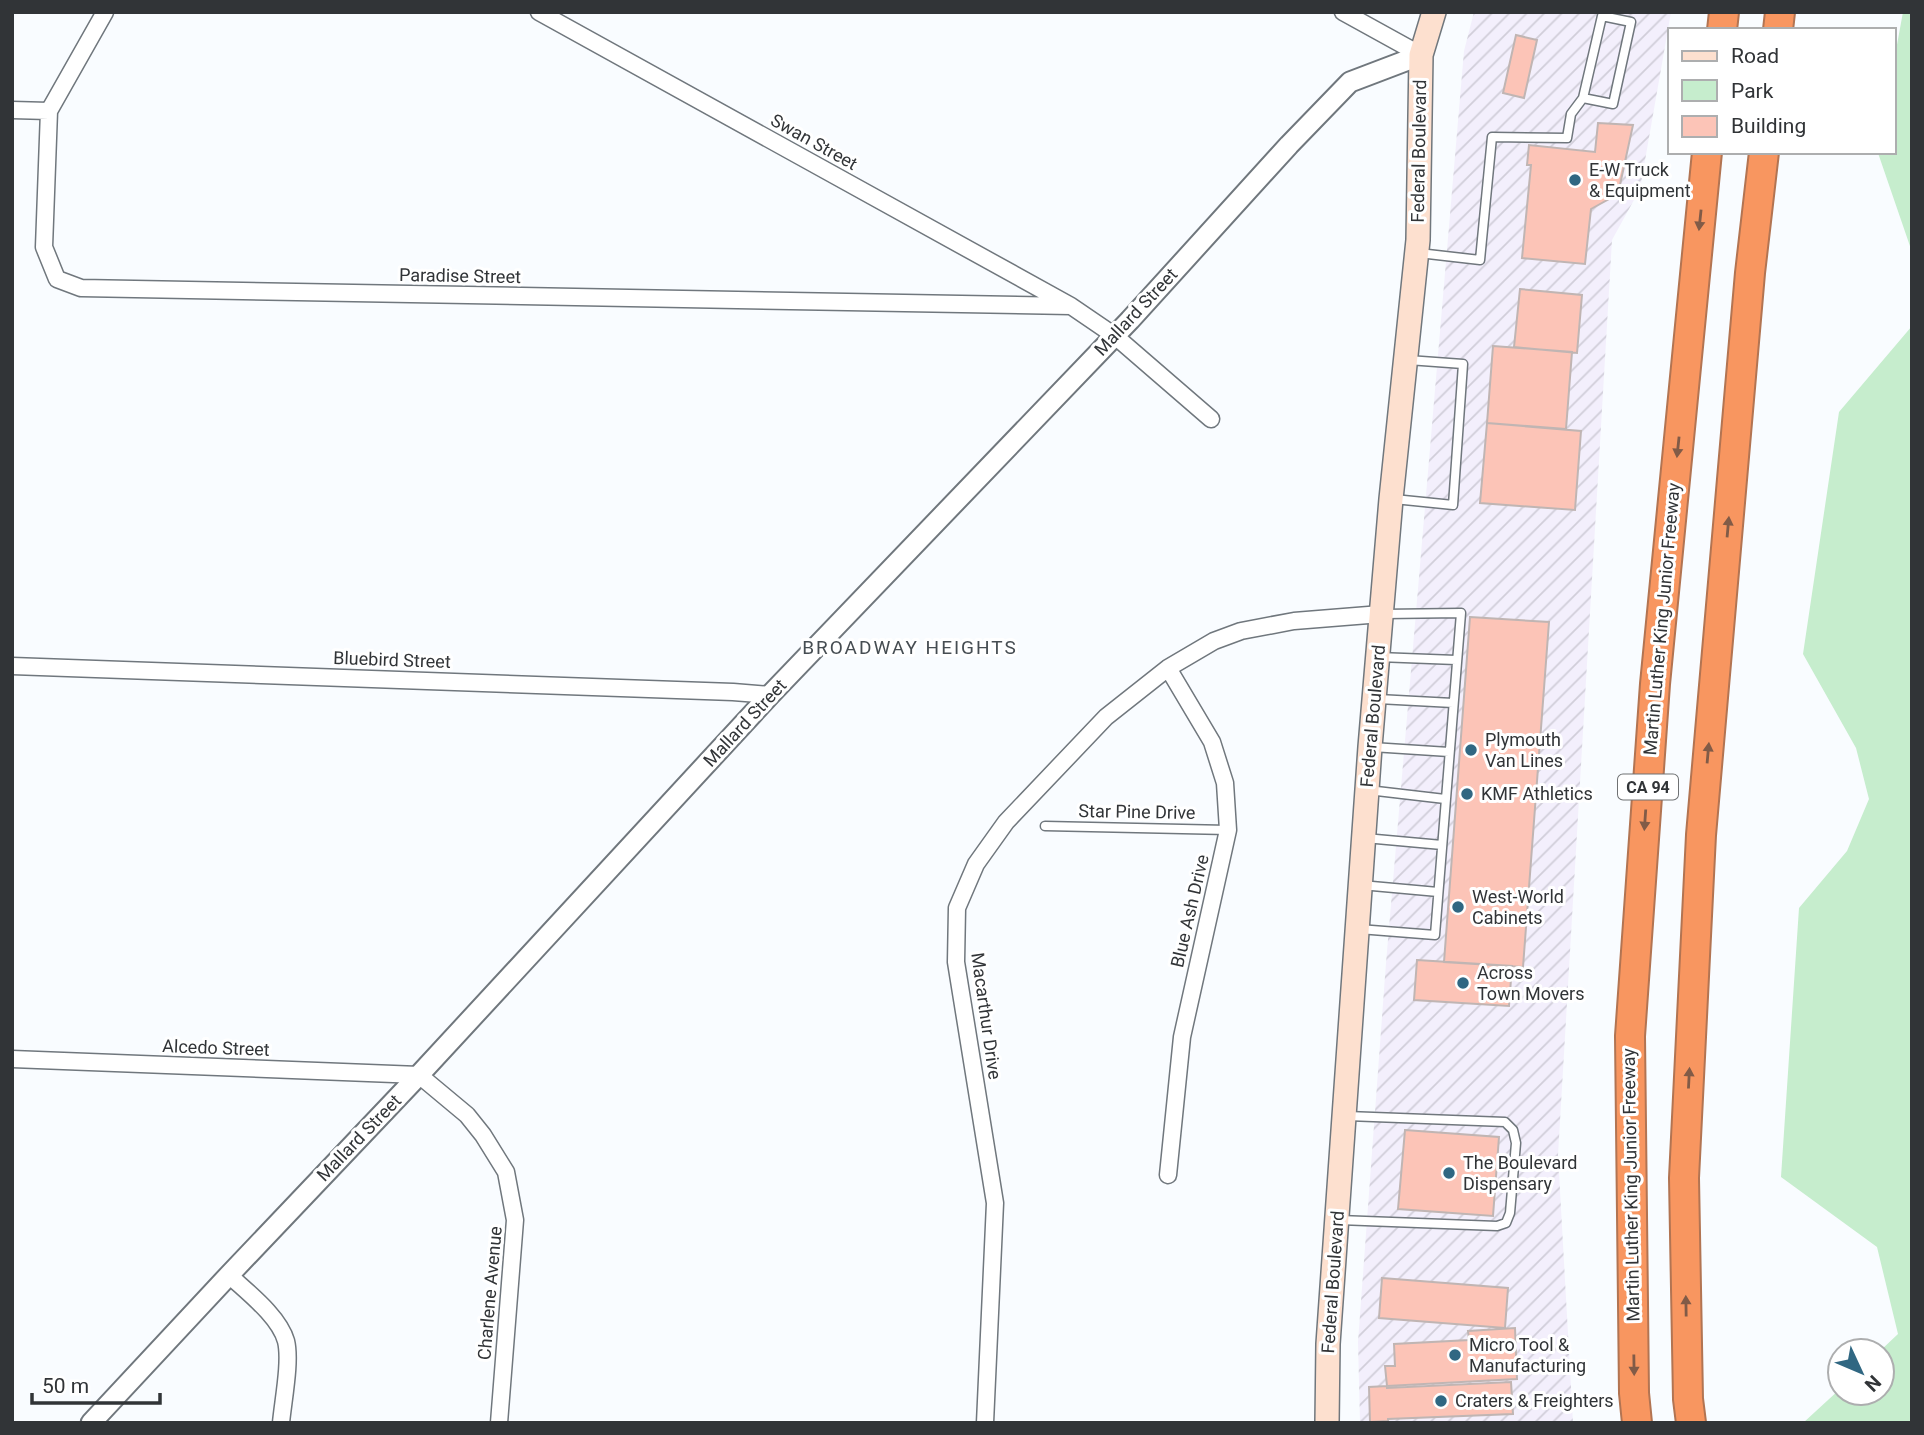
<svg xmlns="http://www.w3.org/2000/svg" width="1924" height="1435" viewBox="0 0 1924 1435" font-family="Roboto,sans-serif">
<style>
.industrial{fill:url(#industrial-furrows)}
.green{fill:#c6edcd}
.building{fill:#fcc4b7;stroke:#c0b5b3;stroke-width:2}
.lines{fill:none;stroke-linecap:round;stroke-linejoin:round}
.service-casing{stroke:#70777d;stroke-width:11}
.minor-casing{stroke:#70777d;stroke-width:19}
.tertiary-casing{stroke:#70777d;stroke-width:23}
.secondary-casing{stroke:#70777d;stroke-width:26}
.motorway-casing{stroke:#b27452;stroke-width:32}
.service{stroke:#fff;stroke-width:8}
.minor{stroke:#fff;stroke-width:16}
.tertiary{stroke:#fff;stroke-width:19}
.secondary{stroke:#fde0cf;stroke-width:23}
.motorway{stroke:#f89660;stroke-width:28}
.oneway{fill:#815b47}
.poi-dot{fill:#306782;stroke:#fff;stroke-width:2.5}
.labels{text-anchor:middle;stroke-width:6;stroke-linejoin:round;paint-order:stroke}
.shield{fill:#fff;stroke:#6f7173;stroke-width:2}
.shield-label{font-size:16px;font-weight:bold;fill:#313437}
.street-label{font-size:18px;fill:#313437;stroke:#fff}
.poi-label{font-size:18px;fill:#313437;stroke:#fff;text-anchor:start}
.neighbourhood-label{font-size:19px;letter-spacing:2px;fill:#464d52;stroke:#fff}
</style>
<defs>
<pattern id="industrial-furrows" width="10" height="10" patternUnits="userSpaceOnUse" patternTransform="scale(1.75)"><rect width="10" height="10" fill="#f3effc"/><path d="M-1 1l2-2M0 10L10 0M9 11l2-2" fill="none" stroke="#d1ced9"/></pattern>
</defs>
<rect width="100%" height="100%" fill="#f9fcff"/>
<path class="industrial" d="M1474,12h197l-31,177 -28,51 -54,915 15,268h-213l-2,-81 28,-379 78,-912z"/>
<path class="green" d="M1903,12h9v240l-34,-99 16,-1v-91z
M1912,326v1097h-109l37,-34v4h42v-42h-2l18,-17 -21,-87 -96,-70 18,-269 48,-57 22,-52 -13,-51 -53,-94 36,-242z"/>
<path class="building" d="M1516,35l21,5 -13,58 -21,-5z
M1598,123l35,2 -15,69 -27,15 -6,55 -63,-6 9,-93h-4l2,-20 66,7z
M1520,289l62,6 -5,58 -63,-6z
M1493,346l79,6 -6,77 -79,-6z
M1487,423l94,8 -6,79 -95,-7z
M1470,617l79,5 -26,345 -79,-5z
M1417,960l95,6 -3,40 -95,-6z
M1405,1130l94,7 -6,79 -95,-7z
M1382,1278l126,10 -3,40 -126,-10z
M1515,1328l2,51 -130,7 -2,-20h10l-1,-22 75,-4 -1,-9z
M1511,1382l2,32 -125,5v2l-18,1 -1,-35 18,-1v2z"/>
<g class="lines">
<defs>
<path id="service" d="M1419,253l61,7 12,-123 75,1 4,-24 12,-16 19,-82 29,6 -18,82 -30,-6
M1394,499l59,6 10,-141 -55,-4
M1378,657l78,3
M1378,699l75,4
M1372,747l77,5
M1368,790l77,9
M1045,826l183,4
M1365,838l77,7
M1361,885l77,7
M1359,929l76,6 26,-322 -77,1
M1339,1220l158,6 9,-3 4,-10 6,-70 -3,-13 -8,-8 -158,-6"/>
<path id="minor" d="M105,12l-56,99 -5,136 13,32 24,9 990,18
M539,12l532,294 44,30 96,83
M1343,12l78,43
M12,110l37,1
M12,666l721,26 37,3
M12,1059l407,16 48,40 16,20 23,37 9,48 -16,203
M1168,1175l14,-138 46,-207 -3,-47 -13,-41 -44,-74
M229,1275c18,17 50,41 57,66 5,20 -3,60 -5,82
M985,1423l10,-220 -39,-241 1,-54 19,-44 30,-42 100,-105 62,-49 46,-27 27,-10 53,-10 87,-7"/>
<path id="tertiary" d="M91,1423l138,-148 190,-200 351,-380 360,-375 159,-175 61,-63 71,-27"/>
<path id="secondary" d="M1327,1423l1,-79 42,-597 21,-248 27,-259 3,-185 13,-43"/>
<path id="motorway" d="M1722,30l2,-18
M1778,30l2,-18
M1637,1423l-3,-30 -4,-357 25,-352 52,-532
M1691,1423l-3,-24 -4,-221 17,-343 49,-562 14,-121"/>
</defs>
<use href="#service" class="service-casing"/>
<use href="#minor" class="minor-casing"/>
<use href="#tertiary" class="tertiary-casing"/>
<use href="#secondary" class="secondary-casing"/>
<use href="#motorway" class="motorway-casing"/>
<use href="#service" class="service"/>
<use href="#minor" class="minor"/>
<use href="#tertiary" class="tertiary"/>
<use href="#secondary" class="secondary"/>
<use href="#motorway" class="motorway"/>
</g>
<defs><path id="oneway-solid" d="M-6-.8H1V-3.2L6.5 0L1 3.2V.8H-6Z" transform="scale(1.75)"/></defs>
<g class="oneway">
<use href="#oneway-solid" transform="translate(1700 220) rotate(96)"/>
<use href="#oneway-solid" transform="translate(1678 447) rotate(96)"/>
<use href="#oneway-solid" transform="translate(1728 527) rotate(-85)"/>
<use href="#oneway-solid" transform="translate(1708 753) rotate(-85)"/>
<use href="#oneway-solid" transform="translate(1645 820) rotate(94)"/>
<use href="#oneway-solid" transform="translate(1689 1078) rotate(-87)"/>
<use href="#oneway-solid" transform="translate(1686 1306) rotate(-91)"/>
<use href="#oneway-solid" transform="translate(1634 1365) rotate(89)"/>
</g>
<g class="poi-dot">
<circle cx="1575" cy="180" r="7"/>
<circle cx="1471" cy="750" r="7"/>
<circle cx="1467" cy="794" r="7"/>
<circle cx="1458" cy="907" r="7"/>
<circle cx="1463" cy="983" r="7"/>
<circle cx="1449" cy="1173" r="7"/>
<circle cx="1455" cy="1355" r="7"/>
<circle cx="1441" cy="1401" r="7"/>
</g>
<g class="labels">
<rect class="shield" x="1618" y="774.5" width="60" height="25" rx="5"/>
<g class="shield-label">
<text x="1648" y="793">CA 94</text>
</g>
<g class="street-label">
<text transform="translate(814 142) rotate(29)" y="6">Swan Street</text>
<text transform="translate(1419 151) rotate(-89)" y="6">Federal Boulevard</text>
<text transform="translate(460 276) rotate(1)" y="6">Paradise Street</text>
<text transform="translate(1136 312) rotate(-47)" y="6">Mallard Street</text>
<text transform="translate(1662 619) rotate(-85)" y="6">Martin Luther King Junior Freeway</text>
<text transform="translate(392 660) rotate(2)" y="6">Bluebird Street</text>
<text transform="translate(1373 716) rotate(-85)" y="6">Federal Boulevard</text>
<text transform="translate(745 723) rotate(-47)" y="6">Mallard Street</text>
<text transform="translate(1137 812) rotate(1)" y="6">Star Pine Drive</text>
<text transform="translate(1190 911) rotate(-77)" y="6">Blue Ash Drive</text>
<text transform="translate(986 1016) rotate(82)" y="6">Macarthur Drive</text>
<text transform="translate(216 1048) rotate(2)" y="6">Alcedo Street</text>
<text transform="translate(359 1138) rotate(-46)" y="6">Mallard Street</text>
<text transform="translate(1631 1185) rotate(-91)" y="6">Martin Luther King Junior Freeway</text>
<text transform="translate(1333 1282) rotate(-86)" y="6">Federal Boulevard</text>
<text transform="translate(490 1293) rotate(-85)" y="6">Charlene Avenue</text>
</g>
<g class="poi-label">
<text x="1589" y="176">E-W Truck<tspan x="1589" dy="21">&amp; Equipment</tspan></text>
<text x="1485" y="746">Plymouth<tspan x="1485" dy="21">Van Lines</tspan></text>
<text x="1481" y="800">KMF Athletics</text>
<text x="1472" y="903">West-World<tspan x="1472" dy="21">Cabinets</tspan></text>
<text x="1477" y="979">Across<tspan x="1477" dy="21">Town Movers</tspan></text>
<text x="1463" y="1169">The Boulevard<tspan x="1463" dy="21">Dispensary</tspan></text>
<text x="1469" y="1351">Micro Tool &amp;<tspan x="1469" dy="21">Manufacturing</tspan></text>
<text x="1455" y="1407">Craters &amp; Freighters</text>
</g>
<g class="neighbourhood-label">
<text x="910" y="654">BROADWAY HEIGHTS</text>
</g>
</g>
<rect width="1924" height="1435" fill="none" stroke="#313437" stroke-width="28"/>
<rect x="1668" y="28" width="228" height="126" fill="#ffffff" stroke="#adaeaf" stroke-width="2"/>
<rect x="1682" y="51" width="35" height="10" fill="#fde0cf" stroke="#adaeaf" stroke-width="2"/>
<text x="1731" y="63" font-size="21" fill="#313437">Road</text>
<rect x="1682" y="80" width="35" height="21" fill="#c6edcd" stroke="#adaeaf" stroke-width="2"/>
<text x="1731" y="98" font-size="21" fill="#313437">Park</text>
<rect x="1682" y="116" width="35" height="21" fill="#fcc4b7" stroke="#adaeaf" stroke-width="2"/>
<text x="1731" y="133" font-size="21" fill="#313437">Building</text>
<g transform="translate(1861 1372) rotate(134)"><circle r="33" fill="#ffffff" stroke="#adaeaf" stroke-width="2"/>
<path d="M0-5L12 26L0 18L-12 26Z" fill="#306782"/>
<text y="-10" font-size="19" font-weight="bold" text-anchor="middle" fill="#313437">N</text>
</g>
<path d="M32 1393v10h128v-10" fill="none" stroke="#313437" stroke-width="3.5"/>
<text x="42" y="1393" font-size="21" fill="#313437" stroke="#ffffff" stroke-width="5" paint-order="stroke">50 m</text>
</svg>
